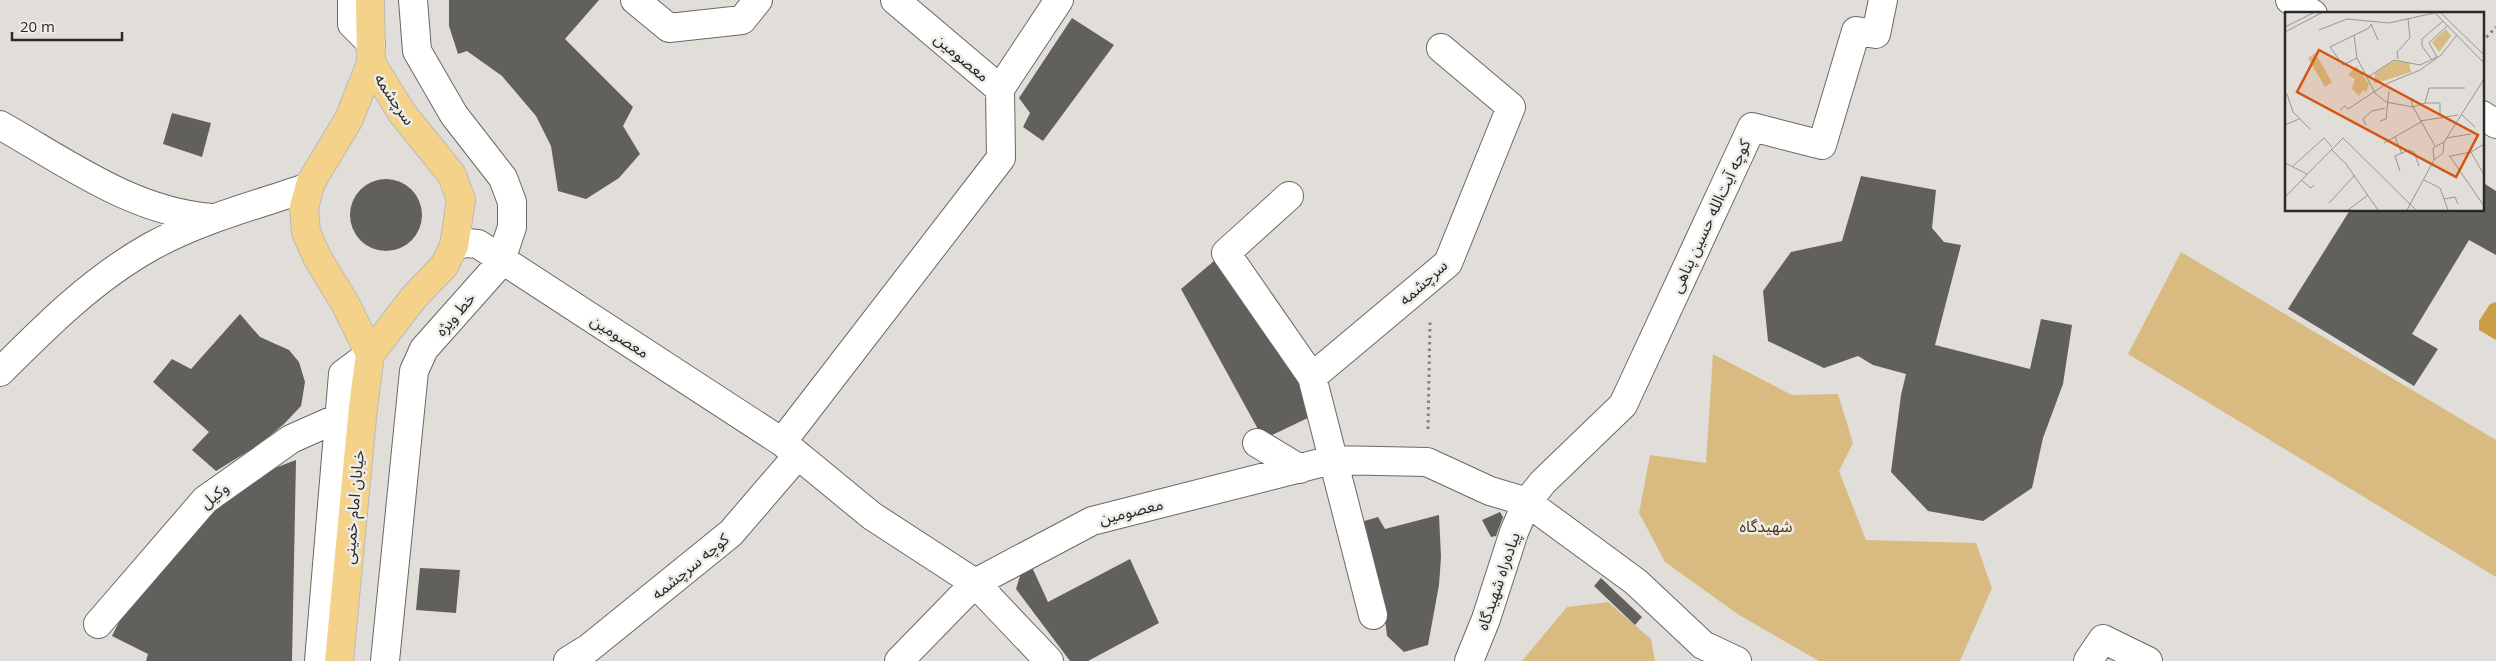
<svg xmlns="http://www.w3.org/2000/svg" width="2496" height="661" viewBox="0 0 2496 661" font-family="'Open Sans','Noto Sans Arabic',sans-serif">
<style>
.green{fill:#d9bb82}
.water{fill:#ca9e43}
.building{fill:#62605c}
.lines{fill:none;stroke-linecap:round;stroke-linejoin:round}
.minor-casing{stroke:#6b6864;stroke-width:30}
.major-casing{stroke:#bbbbba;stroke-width:30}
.path{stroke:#82807d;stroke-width:3;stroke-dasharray:2.5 4;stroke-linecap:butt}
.minor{stroke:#fff;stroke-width:28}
.major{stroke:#f4d289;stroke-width:28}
.labels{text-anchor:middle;stroke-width:5;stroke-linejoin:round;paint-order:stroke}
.street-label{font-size:16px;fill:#2a2927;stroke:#eeece7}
.park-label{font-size:16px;fill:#4b3812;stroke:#eeece7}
.inset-road{fill:none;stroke:#989692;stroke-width:1}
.view{fill:#d5540f;fill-opacity:0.15;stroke:#d5540f;stroke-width:2.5}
.inset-edge{fill:none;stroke:#2a2927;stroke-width:2.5}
</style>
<rect width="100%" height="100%" fill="#e1deda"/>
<path class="green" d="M2181,252l315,188v137l-368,-223z
M1713,354l79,41 46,-1 15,49 -14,28 27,69 110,3 16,45 -32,73h-141l-80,-46 -74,-53 -26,-49 11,-58 56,8z
M1608,602l43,37 4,22h-133l45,-54z"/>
<path class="water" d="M2496,302v38l-17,-10v-9l11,-17z"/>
<path class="building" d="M449,0h150l-34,39 68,68 -10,19 17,28 -21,24 -33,21 -28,-8 -7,-45 -15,-30 -34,-40 -35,-25 -9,3 -9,-28z
M1072,18l42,27 -71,96 -20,-14 7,-14 -11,-15z
M172,113l39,10 -9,34 -39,-13z
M1861,176l75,14 -4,38 12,14 17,3 -26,100 95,24 11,-50 31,6 -9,59 -20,54 -11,50 -49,33 -55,-10 -37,-39 10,-77 5,-21 -33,-9 -15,-9 -34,12 -56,-27 -5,-50 28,-39 51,-11z
M350 215a36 36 0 1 1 72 0a36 36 0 1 1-72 0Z
M2482,182l14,9v64l-27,-15 -57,94 26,15 -24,37 -126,-77 62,-99h132z
M1221,255l65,95 26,66 -42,20 -11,-5 -78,-142z
M240,314l20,23 29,13 10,12 6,20 -4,24 -17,18 -24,20 -44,27 -24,-21 17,-18 -56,-50 19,-23 19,10z
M296,460l-4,201h-146l2,-7 -36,-18 23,-46 44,-49 48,-40 48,-33z
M1500,512l3,5 -7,19 -5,1 -9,-17z
M1439,515l2,42 -2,28 -11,60 -24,7 -17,-16 -4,-34 -22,-80 17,-5 7,12z
M1130,559l29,64 -71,38h-18l-54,-72 6,-20 9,-4 17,37z
M420,568l40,2 -4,43 -40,-3z
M1601,578l41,39 -7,8 -41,-39z"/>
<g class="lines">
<defs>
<path id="minor" d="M352,0v24l19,19
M635,0l34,28 73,-8 16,-20
M2290,0l23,14
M1000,89l59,-89
M2482,115l14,9
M0,125c67,38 133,87 212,93
M1289,196l-63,57 86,124 61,238
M454,246l12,-3 12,1 304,198 90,74 103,67 117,-62 240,-61 95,2 63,29 37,11 109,80 67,63 34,16
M0,372c47,-47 94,-94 152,-126 49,-27 105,-41 157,-59
M1312,377l136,-114 63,-156 -70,-59
M782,442l219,-284 -1,-69 -105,-89
M1257,443l43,26
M98,624l107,-124 86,-61 72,-32
M319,661l24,-287 27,-20
M385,661l29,-290 10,-22 72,-81 8,-17 8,-24v-25l-9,-24 -49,-63 -37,-64 -4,-51
M568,661l21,-13 142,-115 67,-78
M899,661l76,-78 74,78
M1469,661l17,-42 28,-87 13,-30 16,-20 80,-77 129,-278 70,18 34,-114 20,3 7,-34
M2088,661l15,-22 45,22"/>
<path id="major" d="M370,354l-24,-49 -29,-48 -11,-25 -2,-25 7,-25 38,-63 22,-56 -1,-63
M370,354l45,-58 29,-30 10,-20 7,-46 -9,-25 -50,-62 -31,-50
M339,661l24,-254 7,-53"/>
</defs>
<use href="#minor" class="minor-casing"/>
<use href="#major" class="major-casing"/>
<path class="path" d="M2482,42l14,-15
M1428,429l2,-107"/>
<use href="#minor" class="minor"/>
<use href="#major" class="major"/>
</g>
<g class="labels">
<g class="street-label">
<text transform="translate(962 57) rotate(40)" y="6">معصومین</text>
<text transform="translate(395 99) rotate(56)" y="6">سرچشمه</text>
<text transform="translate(1710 216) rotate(-65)" y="6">کوچه آیت‌الله حسین پناهی</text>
<text transform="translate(1423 282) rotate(-42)" y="6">سرچشمه</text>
<text transform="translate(455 314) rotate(-49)" y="6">خط ویژه</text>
<text transform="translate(620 336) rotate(33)" y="6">معصومین</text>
<text transform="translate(214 495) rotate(-39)" y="6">وکیل</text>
<text transform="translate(353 507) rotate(-85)" y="6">خیابان امام خمینی</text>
<text transform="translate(1131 511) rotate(-14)" y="6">معصومین</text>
<text transform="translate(690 566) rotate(-39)" y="6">کوچه سرچشمه</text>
<text transform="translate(1498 581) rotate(-71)" y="6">پیاده‌راه شهیدگاه</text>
</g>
<g class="park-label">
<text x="1766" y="532">شهیدگاه</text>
</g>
</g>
<g transform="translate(2285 12)">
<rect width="199" height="199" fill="#e1deda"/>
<path d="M161,17l5,7 -12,16 -7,-10zM30,41l17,29 -7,5 -17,-29zM109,49l15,2 2,9 -37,12 1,-11zM71,54l13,18 -3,8 -3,-2 -4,6 -7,-7 3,-10 -7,-4z" fill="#d9bb82"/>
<path class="inset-road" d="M149,0l50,51M155,0l44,43M0,15l30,-15M34,18l28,-11 42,4 45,-10M0,20l38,-20M69,23l3,23 18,35 11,9 27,5 22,39M72,46l-14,7 -13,-18 39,-19 2,-4 7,16M113,47l-1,-7 13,-14 -2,-20M147,48l-10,-14v-7l21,-18M83,65l26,-17 26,5 17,-8 -8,-14 18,-17M0,83l2,-1 6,18 17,17M126,87l2,8 12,-4 4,-15h36M140,91h15v12M55,98l5,-4 3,3 38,-25 34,-14 21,-15 16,-20M177,103l13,12M95,109l6,-2 3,-28M135,109l38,-6M0,113l14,-6M81,113l-3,-6 9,-8 13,-3M110,125l7,17M58,126l73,72M161,126l25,-4M159,130l40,-63M99,131l37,-21M46,137l15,15 32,46M186,140l12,21M164,143l35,51M166,144l20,-4 13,-8M149,148l-1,-12 11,-6M0,151l22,11M8,154l31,-28 8,9M115,159l-5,-15 14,-6 5,2 5,14M16,168l10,8 3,-3M139,168l16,8 8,22M0,185l58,-59M159,187l11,-2 3,7M44,191l26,-28M63,198l20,-15M122,198l27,-50 9,-7 1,-11"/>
<path class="view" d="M34,38l159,85 -22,42 -159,-85z"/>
<rect width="199" height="199" class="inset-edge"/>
</g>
<path d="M12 32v8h110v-8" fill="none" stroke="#2a2927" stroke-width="2.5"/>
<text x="20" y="32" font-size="15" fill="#2a2927" stroke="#eeece7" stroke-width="4" paint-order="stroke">20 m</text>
</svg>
